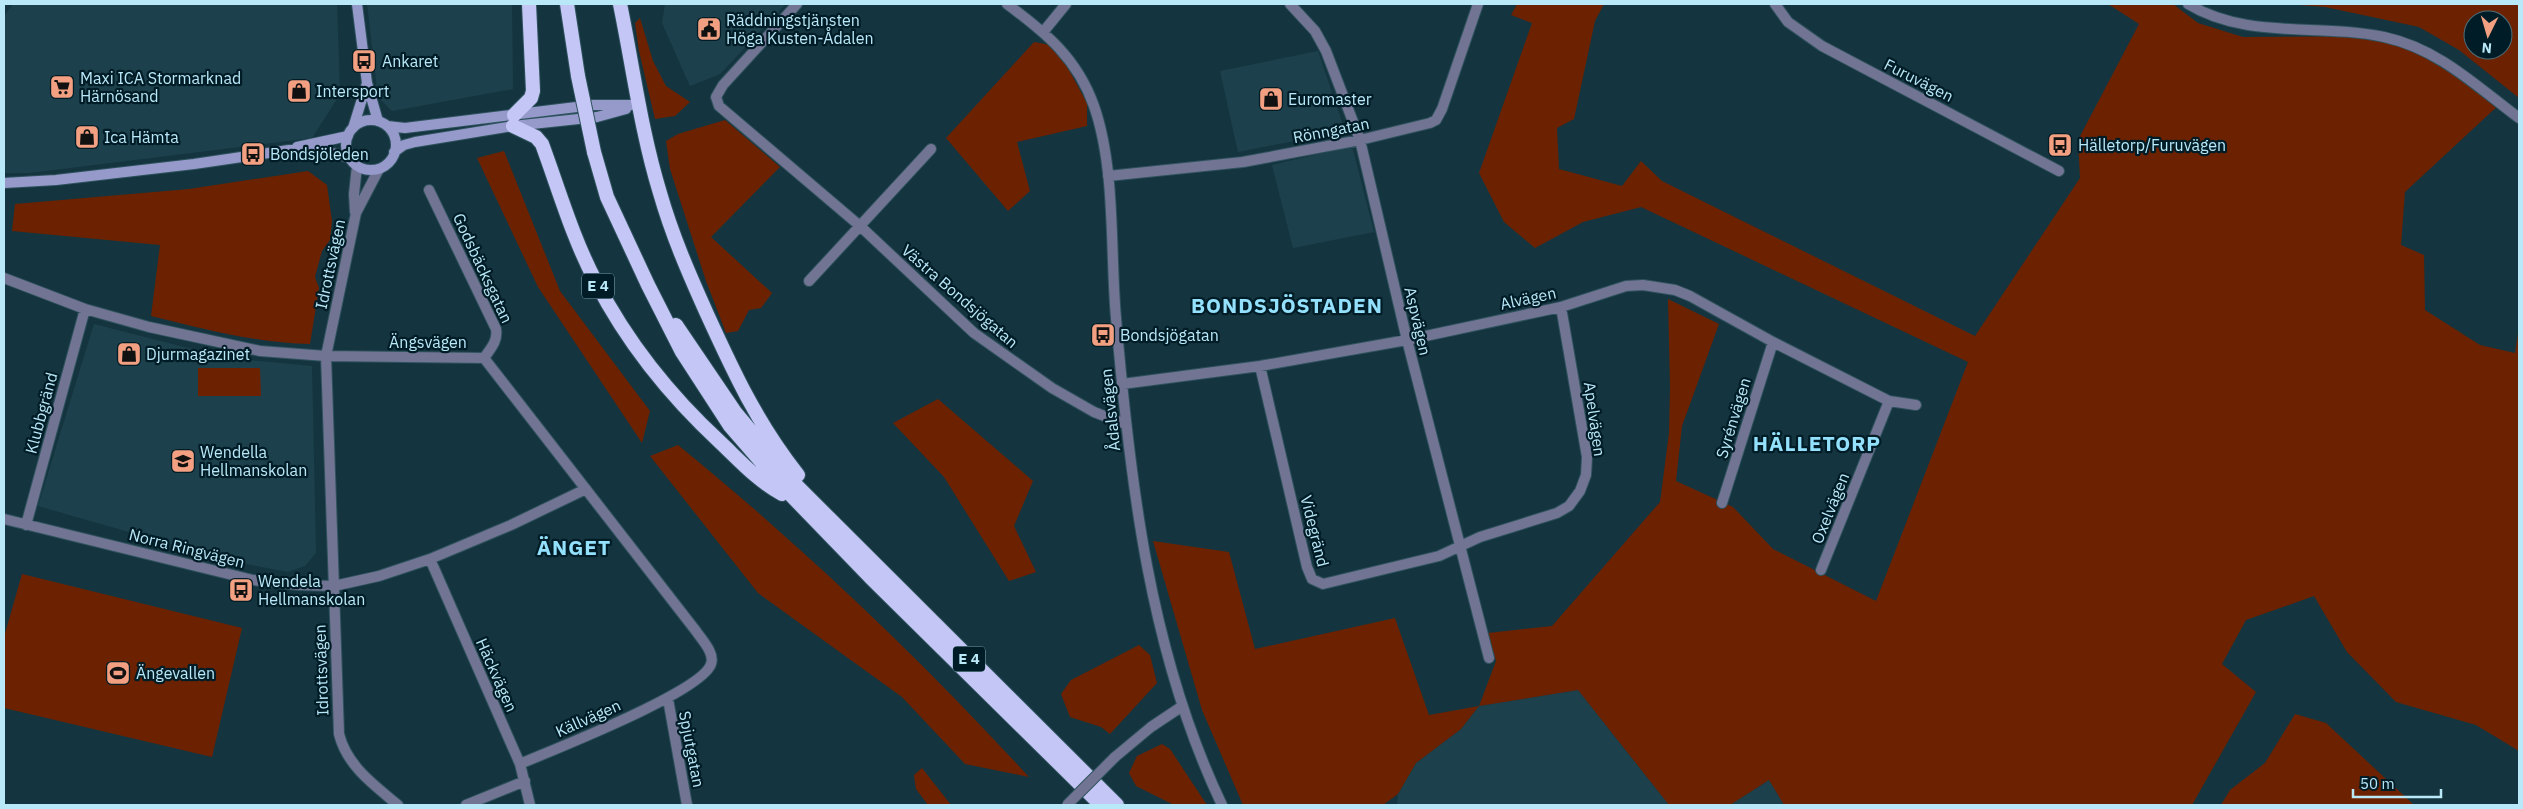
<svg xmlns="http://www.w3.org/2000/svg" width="2523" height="809" viewBox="0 0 2523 809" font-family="'IBM Plex Sans',sans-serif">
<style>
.built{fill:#1c414d}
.green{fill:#6c2200;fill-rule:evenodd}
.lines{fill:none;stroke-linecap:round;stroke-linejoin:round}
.minor-casing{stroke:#2e525d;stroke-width:12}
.secondary-casing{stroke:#2e525d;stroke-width:12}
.trunk-casing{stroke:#2e525d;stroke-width:16}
.minor{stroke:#727493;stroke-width:10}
.secondary{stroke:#969acb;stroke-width:10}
.trunk{stroke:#c4c6f6;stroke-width:14}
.minor-bridge-casing{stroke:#2e525d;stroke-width:12;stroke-linecap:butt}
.trunk-bridge-casing{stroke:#2e525d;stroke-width:16;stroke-linecap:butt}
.minor-bridge{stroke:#727493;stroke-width:10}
.trunk-bridge{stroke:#c4c6f6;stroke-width:14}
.labels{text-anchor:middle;stroke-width:4.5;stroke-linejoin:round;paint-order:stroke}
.shield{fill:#001c26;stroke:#82abb9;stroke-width:1}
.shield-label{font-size:15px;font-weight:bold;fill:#b9e8f8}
.poi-label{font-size:16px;fill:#b9e8f8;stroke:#001c26;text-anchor:start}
.street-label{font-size:16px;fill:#b9e8f8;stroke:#001c26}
.district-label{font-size:21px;font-weight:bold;letter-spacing:1px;fill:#93e1fc;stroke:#001c26}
</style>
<rect width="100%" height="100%" fill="#14353f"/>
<path class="built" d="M13,4h324l3,90 -28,44 -283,35h-25v-157z
M367,4h145l1,85 -121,22 -14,-14z
M665,4h121l-66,70 -30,12 -28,-63z
M1318,51l27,80 -107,21 -18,-81z
M1352,146l22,86 -81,16 -21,-83z
M94,324l90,23 64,13 64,6 4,187 -11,13 -17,6 -88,-17 -29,-11 -133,-38z
M1578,690l91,115h-272l1,-11 18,-31 45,-34 18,-23z
M1769,780l15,25h-54z"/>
<path class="green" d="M1517,4h87l-9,17 -21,98 -17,9 2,41 63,17 19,-25 21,20 313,155 105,-158 -2,-38 61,-116 -31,-20h65l25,19 45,14 135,-1 80,31 44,35 -97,90 -4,53 23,10 1,55 55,35 35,8 4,-26v424l-43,-26 -80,-23 -49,-50 -33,-56 -68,24 -24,44 34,28 -64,113h-408l-15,-25 -39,25h-61l-91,-115 -99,16 -18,23 -45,34 -18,31 -15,11h-140l-41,-95 -49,-169 76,11 26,97 140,-31 34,97 50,-9 17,-45 -8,-28 64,-7 108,-124 9,-69 1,-46 -2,-88 51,25 -37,102 -6,55 57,26 40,42 103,52 92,-239 -327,-155 -58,15 -48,26 -31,-26 -25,-49 53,-150 -21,-8z
M2285,4h234v94l-60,-48 -40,-23 -94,-20zM2473,20h30v30h-30z
M640,18l13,43 13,25 24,16 -15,14 -20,3 -16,-68 -4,-28z
M1034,42l17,3 13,16 23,42v23l-70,16 13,49 -22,20 -62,-73z
M725,120l55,47 -69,70 61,56 -11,15 -12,2 -11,21 -12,2 -20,-52 -36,-112 -4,-28 12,-7z
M504,151l56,140 90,120 -8,32 -104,-156 -61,-129z
M308,171l19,14 5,36 -2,19 -8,11 -7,26 4,11 -9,56c-54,-1 -106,-15 -159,-28l9,-71 -148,-14 3,-27 174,-15z
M198,368h62l1,28h-63z
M938,399l95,82 -19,45 22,46 -27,9 -65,-104 -51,-54z
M678,445c124,101 242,213 351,332l-64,-13 -63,-67 -144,-104 -108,-137z
M22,574l220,54 -30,129 -208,-49v-71z
M1139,645l11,10 7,28 -47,51 -9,-7 -31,-10 -9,-23 10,-14z
M2295,714l31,9 88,82h-193l9,-15 35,-27z
M1162,744l8,5 37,56h-33l-38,-19 -7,-13 8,-17z
M922,768l29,37h-23l-12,-16 -2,-14z"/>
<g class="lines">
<defs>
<path id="minor" d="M797,4l-74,81 -7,12 3,9 141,120 114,107 78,55 42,24 31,12
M1007,4c39,29 70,54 87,102 22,63 16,145 22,212 14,165 34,336 106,487
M1290,4l25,27 11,20 34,89 47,200 82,318
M1775,4l13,18 34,24 237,125
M2188,4c59,36 131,19 196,33 55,12 92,49 135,81
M1044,31l22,-27
M379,169l-23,44 -30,143 13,378c8,32 35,51 59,71
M1108,176l135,-14 117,-22 70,-17 6,-3 6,-11 36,-105
M429,190l67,139c2,12 -5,19 -12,29
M355,212l-1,-18 3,-28
M4,278l81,31 64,18 111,24 66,5 158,2
M809,281l122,-132
M484,358l212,273c6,9 19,22 15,33 -9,28 -159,86 -191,100
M1260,366l47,201 5,12 11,5 116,-28 41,-19 77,-24 12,-7 11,-15 6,-16 1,-18 -26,-150
M1122,384l138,-18 147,-26 154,-33 65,-21 17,-1 32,5 15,6 83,46 116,59 27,4
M1722,503l51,-161
M4,519l249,61 45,5 36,1 45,-10 51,-17 81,-34 75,-36
M26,525l59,-216
M430,559l90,205 10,41
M1821,570l68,-169
M668,699l19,106
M1115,757l36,-30 30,-20
M466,805l59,-24"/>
<path id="secondary" d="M357,4l10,79 11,38
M346 145a25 25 0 1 1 50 0a25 25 0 1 1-50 0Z
M387,126l18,2 188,-23h46
M353,128l14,-45
M297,147l51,-11
M394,152l10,-7 11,-3 98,-16 84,-9 29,-8
M4,183l52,-3 138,-16 95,-14h32l29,8"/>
<path id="trunk" d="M567,4l11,72
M620,4c13,63 21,127 40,189 12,42 29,81 47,121 27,59 50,109 91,161
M514,115l17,-17 2,-7 -4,-87
M513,126l23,11 6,7c17,46 31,95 54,138 32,62 73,113 125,161 18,17 38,39 61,51
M594,152l13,45 41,88 34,67 48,74 54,62 86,89 231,228
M676,325l59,87 60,72 322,321"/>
</defs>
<use href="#minor" class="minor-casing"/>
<use href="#secondary" class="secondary-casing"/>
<use href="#trunk" class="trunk-casing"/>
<use href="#minor" class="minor"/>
<use href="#secondary" class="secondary"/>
<use href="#trunk" class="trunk"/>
<defs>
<path id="minor-bridge" d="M1067,805l48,-48"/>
<path id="trunk-bridge" d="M578,76l16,76"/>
</defs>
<use href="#minor-bridge" class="minor-bridge-casing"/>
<use href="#trunk-bridge" class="trunk-bridge-casing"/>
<use href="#minor-bridge" class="minor-bridge"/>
<use href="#trunk-bridge" class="trunk-bridge"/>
</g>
<defs>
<symbol id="civic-square" viewBox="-11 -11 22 22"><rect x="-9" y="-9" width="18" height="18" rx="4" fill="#f2a081" stroke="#001c26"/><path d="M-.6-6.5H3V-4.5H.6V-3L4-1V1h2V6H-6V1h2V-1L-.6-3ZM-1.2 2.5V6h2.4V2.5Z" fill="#111"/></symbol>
<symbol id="bus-square" viewBox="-11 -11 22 22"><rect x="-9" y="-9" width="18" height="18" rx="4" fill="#f2a081" stroke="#001c26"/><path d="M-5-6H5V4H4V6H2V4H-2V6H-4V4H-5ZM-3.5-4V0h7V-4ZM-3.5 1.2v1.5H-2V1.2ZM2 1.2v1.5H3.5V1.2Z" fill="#111"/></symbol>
<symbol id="supermarket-square" viewBox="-11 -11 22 22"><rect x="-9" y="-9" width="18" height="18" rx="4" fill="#f2a081" stroke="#001c26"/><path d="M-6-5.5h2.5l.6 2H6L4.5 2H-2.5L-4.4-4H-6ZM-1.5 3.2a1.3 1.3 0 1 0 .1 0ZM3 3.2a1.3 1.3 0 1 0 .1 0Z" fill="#111"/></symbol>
<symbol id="shop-square" viewBox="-11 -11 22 22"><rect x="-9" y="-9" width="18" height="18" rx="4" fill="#f2a081" stroke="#001c26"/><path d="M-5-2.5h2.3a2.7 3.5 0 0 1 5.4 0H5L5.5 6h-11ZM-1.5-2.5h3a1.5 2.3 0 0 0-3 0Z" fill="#111"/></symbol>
<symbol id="school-square" viewBox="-11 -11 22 22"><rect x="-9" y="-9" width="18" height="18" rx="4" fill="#f2a081" stroke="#001c26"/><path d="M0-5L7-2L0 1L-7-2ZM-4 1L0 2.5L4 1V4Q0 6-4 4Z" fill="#111"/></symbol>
<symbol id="stadium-square" viewBox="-11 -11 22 22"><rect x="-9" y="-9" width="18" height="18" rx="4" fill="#f2a081" stroke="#001c26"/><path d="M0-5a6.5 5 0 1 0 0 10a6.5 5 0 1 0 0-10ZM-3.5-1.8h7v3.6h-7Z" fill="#111"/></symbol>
</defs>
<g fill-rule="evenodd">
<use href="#civic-square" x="695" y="15" width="28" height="28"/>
<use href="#bus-square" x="350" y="47" width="28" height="28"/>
<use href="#supermarket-square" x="48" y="73" width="28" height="28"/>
<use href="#shop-square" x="285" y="77" width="28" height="28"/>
<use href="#shop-square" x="1257" y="85" width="28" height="28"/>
<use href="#shop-square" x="73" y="123" width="28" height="28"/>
<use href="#bus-square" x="2046" y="131" width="28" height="28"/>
<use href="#bus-square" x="239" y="140" width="28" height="28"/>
<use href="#bus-square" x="1089" y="321" width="28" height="28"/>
<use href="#shop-square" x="115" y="340" width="28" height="28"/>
<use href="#school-square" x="169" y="447" width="28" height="28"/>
<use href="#bus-square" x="227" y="576" width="28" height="28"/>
<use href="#stadium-square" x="104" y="659" width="28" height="28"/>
</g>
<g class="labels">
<g class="shield">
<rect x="582" y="273.5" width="32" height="25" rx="4"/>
<rect x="953" y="646.5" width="32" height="25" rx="4"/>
</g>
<g class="shield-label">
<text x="598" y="291">E 4</text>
<text x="969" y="664">E 4</text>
</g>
<g class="poi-label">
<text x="726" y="26">Räddningstjänsten<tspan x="726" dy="18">Höga Kusten-Ådalen</tspan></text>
<text x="382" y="67">Ankaret</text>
<text x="80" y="84">Maxi ICA Stormarknad<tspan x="80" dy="18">Härnösand</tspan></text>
<text x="316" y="97">Intersport</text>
<text x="1288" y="105">Euromaster</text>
<text x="104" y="143">Ica Hämta</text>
<text x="2078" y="151">Hälletorp/Furuvägen</text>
<text x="270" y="160">Bondsjöleden</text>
<text x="1120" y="341">Bondsjögatan</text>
<text x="146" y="360">Djurmagazinet</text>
<text x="200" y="458">Wendella<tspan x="200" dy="18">Hellmanskolan</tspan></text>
<text x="258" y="587">Wendela<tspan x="258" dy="18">Hellmanskolan</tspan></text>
<text x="136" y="679">Ängevallen</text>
</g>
<g class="street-label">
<text transform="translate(1919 80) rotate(27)" y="6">Furuvägen</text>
<text transform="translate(1331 130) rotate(-11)" y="6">Rönngatan</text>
<text transform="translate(330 264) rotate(-78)" y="6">Idrottsvägen</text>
<text transform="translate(483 268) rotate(65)" y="6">Godsbäcksgatan</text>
<text transform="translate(960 296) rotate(41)" y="6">Västra Bondsjögatan</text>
<text transform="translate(1528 298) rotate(-12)" y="6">Alvägen</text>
<text transform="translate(1418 321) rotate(77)" y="6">Aspvägen</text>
<text x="428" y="348">Ängsvägen</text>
<text transform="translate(1110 410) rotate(-96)" y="6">Ådalsvägen</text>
<text transform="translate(41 413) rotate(-75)" y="6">Klubbgränd</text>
<text transform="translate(1733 418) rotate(-73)" y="6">Syrénvägen</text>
<text transform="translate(1595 419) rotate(82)" y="6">Apelvägen</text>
<text transform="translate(1830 508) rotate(-68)" y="6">Oxelvägen</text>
<text transform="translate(1315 531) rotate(76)" y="6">Videgränd</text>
<text transform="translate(187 548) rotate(14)" y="6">Norra Ringvägen</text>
<text transform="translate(321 670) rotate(-92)" y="6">Idrottsvägen</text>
<text transform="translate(497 675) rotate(66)" y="6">Häckvägen</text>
<text transform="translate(588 718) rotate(-24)" y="6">Källvägen</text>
<text transform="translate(692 749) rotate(79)" y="6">Spjutgatan</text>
</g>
<g class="district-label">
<text x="1287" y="313">BONDSJÖSTADEN</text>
<text x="1817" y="451">HÄLLETORP</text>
<text x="574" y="555">ÄNGET</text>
</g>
</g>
<rect width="2523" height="809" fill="none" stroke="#b9e8f8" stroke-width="10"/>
<g transform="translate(2488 35) rotate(185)"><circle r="24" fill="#001c26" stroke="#4a6e7a"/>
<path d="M0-4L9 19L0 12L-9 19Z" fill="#f2a081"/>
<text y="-8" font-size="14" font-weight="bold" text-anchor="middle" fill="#b9e8f8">N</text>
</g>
<path d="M2353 789v8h88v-8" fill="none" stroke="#b9e8f8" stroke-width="2.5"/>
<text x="2360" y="789" font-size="15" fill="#b9e8f8" stroke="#001c26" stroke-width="4" paint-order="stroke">50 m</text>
</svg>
